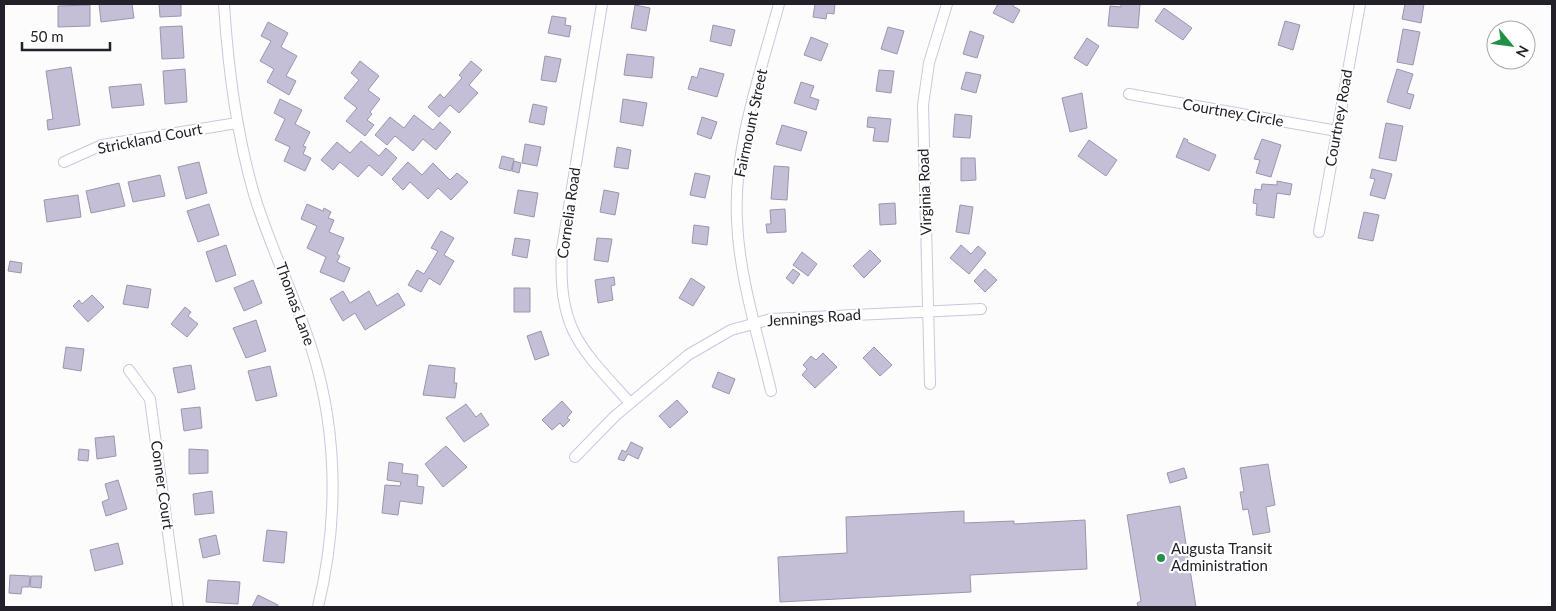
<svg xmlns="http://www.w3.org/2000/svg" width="1556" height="611" viewBox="0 0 1556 611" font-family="Lato,sans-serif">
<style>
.building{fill:#c4bfd7;stroke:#9b96ad}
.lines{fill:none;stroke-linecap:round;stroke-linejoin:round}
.minor-casing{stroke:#ccc6de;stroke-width:12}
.minor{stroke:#fff;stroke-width:10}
.poi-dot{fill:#239048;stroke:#fff;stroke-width:2}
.labels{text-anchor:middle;stroke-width:4.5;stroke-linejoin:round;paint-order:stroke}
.street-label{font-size:15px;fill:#232029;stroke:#fff}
.poi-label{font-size:15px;fill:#232029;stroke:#fff;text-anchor:start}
</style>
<rect width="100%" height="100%" fill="#fcfcfc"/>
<path class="building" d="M99,4h33l2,14 -33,4z
M159,4h22v12l-21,1z
M815,4h20l-1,10 -7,-1 -1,6 -13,-2z
M998,4h16l-1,2 7,4 -7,13 -20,-10z
M1121,4h19l-2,24 -30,-2 2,-20 11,1z
M1405,4h19l-3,19 -19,-4z
M90,5v21l-32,1v-21z
M635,5l15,3 -4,23 -15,-3z
M1164,8l28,20 -9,12 -28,-19z
M552,16l14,2 -1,7 6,1 -2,11 -21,-4z
M1285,21l15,4 -7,25 -15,-5z
M268,22l20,11 -7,14 16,9 -11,20 10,5 -7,14 -22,-13 7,-13 -14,-8 11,-20 -10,-5z
M713,25l22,5 -4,16 -21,-5z
M182,26l2,32 -22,1 -2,-32z
M888,27l16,4 -7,23 -16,-5z
M1403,29l17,3 -7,33 -16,-3z
M970,31l14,5 -7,22 -14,-4z
M811,37l17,7 -7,17 -17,-6z
M1087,38l12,8 -12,20 -13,-8z
M627,54l27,3 -2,21 -28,-3z
M545,56l16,3 -5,23 -15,-2z
M360,61l19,15 -11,14 12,9 -10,13 2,2 -5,6 7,5 -9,11 -19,-15 11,-13 -13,-10 15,-18 -8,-7z
M471,61l11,9 -13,15 9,8 -19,20 -9,-8 -11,12 -11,-10 12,-13 4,4 18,-20 -3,-3z
M71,67l9,58 -32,5 -1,-10 6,-1 -7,-48z
M700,68l24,6 -7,23 -29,-8 4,-13 5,2z
M185,69l2,33 -22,2 -2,-33z
M1397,69l16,5 -6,19 7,2 -4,14 -23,-7z
M879,70l15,1 -3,22 -15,-2z
M966,72l15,3 -5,18 -15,-4z
M801,82l13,4 -4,11 9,3 -3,10 -22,-7z
M141,84l3,21 -32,3 -3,-21z
M1082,93l5,35 -17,4 -8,-34z
M280,99l22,11 -7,14 15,8 -7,14 3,1 -3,7 8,4 -6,13 -21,-10 6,-14 -15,-7 10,-21 -11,-6z
M623,99l24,4 -4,23 -23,-4z
M533,104l14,3 -3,18 -15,-3z
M955,114l17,2 -2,22 -17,-1z
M414,115l19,15 7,-8 11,10 -15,18 -13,-11 -10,12 -18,-15 -8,9 -12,-10 15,-18 14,11z
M702,117l15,5 -6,17 -14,-5z
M868,117l23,2 -3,23 -15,-1 2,-13 -8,-1z
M1386,123l17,3 -7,35 -17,-3z
M782,125l25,7 -6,19 -25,-7z
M1184,138l4,2 -1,2 29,13 -7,16 -33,-14z
M1262,139l19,6 -10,32 -15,-4 4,-13 -6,-1z
M1089,140l28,20 -11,16 -28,-20z
M361,141l18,15 7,-8 11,10 -15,18 -13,-11 -11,12 -18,-15 -7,8 -12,-10 16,-18 13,11z
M525,144l16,3 -4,19 -15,-3z
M617,147l14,3 -3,19 -14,-2z
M502,156l12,3 -3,12 -12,-3z
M961,158h14l1,22 -15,1z
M514,161l7,2 -2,10 -7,-2z
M199,162l8,31 -21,6 -8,-32z
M408,162l14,13 11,-12 17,17 7,-7 11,9 -17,18 -13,-12 -10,11 -18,-17 -7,8 -11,-11z
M774,166l15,1 -2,33 -16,-1z
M1372,169l20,5 -7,25 -15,-4 5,-16 -5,-1z
M695,173l15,3 -5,22 -15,-3z
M160,175l5,21 -32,6 -5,-20z
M1277,181l15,3 -2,11 -13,-2 -3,25 -18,-3 1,-11 -4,-1 2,-14 6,1 1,-6 15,1z
M119,183l6,23 -34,7 -5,-22z
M518,190l20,3 -4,24 -20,-4z
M604,190l15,3 -4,22 -15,-3z
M78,195l3,22 -34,5 -3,-22z
M895,203l1,21 -16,1 -1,-21z
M209,204l10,31 -21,7 -11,-31z
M307,204l16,7 1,-3 7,4 -3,6 6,2 -5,12 15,6 -7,16 3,2 -3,6 13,6 -6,14 -24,-10 6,-15 -19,-9 10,-22 -16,-7z
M960,205l13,2 -4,27 -13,-2z
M785,209l1,23 -19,1 -1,-9h5l-1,-14z
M1364,212l15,3 -6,26 -15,-3z
M694,225l15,2 -2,18 -15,-2z
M441,231l13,7 -10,17 10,6 -14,24 -11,-7 -8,14 -13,-7 9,-15 7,4 14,-23 -7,-3z
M515,238l15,2 -3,18 -15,-3z
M597,238l15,1 -4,23 -14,-2z
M226,245l10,30 -20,7 -10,-30z
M961,245l10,9 7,-8 8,7 -17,21 -19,-16z
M870,250l11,11 -17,17 -11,-12z
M802,252l15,12 -9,12 -15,-11z
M10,261l12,2 -1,10 -13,-2z
M793,269l7,5 -7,10 -7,-6z
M985,269l12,11 -12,12 -11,-11z
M614,277l1,8 -4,1 2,14 -15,3 -3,-23z
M691,278l14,9 -12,19 -14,-8z
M253,280l9,23 -18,8 -10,-23z
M127,285l24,4 -3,19 -25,-4z
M514,288h16v24h-16z
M343,291l7,12 19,-12 8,15 21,-13 7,12 -40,25 -10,-17 -12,8 -13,-22z
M92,295l12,12 -16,15 -15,-16 6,-6 3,4z
M185,307l6,5 -3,4 10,8 -11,13 -16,-13z
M256,320l10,31 -20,7 -13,-30z
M541,331l8,24 -14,5 -8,-24z
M66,347l18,2 -3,22 -18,-3z
M874,347l18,18 -12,11 -17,-18z
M823,353l14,14 -22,21 -13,-13 5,-6 -4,-4 8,-9 5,4z
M191,365l4,24 -17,4 -5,-25z
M429,365l26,3 -1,15h3l-2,15 -32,-3z
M270,366l7,30 -21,5 -8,-30z
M718,372l17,7 -6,15 -17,-7z
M677,400l11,12 -18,16 -11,-12z
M562,401l10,11 -5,6 3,2 -7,7 -3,-4 -8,7 -10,-10z
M466,404l10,13 5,-4 8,12 -25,17 -18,-24z
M200,407l2,21 -18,3 -3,-22z
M114,436l2,20 -19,3 -2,-21z
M631,442l12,6 -5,11 -10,-5 -4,7 -6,-2 4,-9 4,2z
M446,446l21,21 -24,20 -18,-23z
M79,449l10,1 -1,11 -10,-1z
M189,449l19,1v23l-19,1z
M389,462l14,2 -1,9 16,2 -1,11 7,1 -2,17 -22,-3 -2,14 -16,-2 3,-28 15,1 1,-4 -14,-2z
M1268,464l7,41 -9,2 4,25 -17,3 -5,-26 -5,1 -3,-18h4l-4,-24z
M1184,468l3,10 -17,5 -3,-10z
M118,480l9,29 -21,7 -4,-14 7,-3 -4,-15z
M212,491l2,22 -19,2 -2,-21z
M1180,506l16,101h-58l-1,-4 4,-2 -14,-86z
M964,511v12l50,-2v3l71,-4 2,49 -117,6 1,17 -191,10 -2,-45 69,-4 -1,-36z
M267,530l20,2 -3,31 -21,-2z
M216,535l4,19 -17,4 -4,-19z
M118,543l5,21 -28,7 -5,-21z
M10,575l20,1 -1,11h-7l-1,7 -12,-1z
M31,576h11l-1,12 -11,-1z
M208,580l32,2 -2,22 -32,-2z
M258,595l20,10 -1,2h-25z"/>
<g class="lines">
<defs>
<path id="minor" d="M224,4c4,64 12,128 30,190 14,47 36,92 52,138 32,89 34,184 12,275
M602,4l-40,245c-4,81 17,97 68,154
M1129,94l208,37
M64,162l38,-17 135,-22
M1319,232l41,-228
M129,370l21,29 28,208
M930,384l-7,-279 6,-42 18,-59
M771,391c-13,-56 -32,-114 -34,-171 -4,-71 24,-149 42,-216
M575,457l40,-41 73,-61 43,-25 40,-11 210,-10"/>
</defs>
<use href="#minor" class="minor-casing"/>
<use href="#minor" class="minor"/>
</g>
<circle class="poi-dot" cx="1161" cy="558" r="5"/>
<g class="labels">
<g class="street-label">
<text transform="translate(1233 113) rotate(10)" y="5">Courtney Circle</text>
<text transform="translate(1339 118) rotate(-80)" y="5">Courtney Road</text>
<text transform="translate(751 123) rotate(-78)" y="5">Fairmount Street</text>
<text transform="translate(150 139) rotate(-11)" y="5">Strickland Court</text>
<text transform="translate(925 192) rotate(-92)" y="5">Virginia Road</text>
<text transform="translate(569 213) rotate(-82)" y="5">Cornelia Road</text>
<text transform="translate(295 304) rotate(70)" y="5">Thomas Lane</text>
<text transform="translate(814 318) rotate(-4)" y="5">Jennings Road</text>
<text transform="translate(162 485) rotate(82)" y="5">Conner Court</text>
</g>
<g class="poi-label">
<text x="1171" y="554">Augusta Transit<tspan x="1171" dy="17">Administration</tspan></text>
</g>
</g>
<rect width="1556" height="611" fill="none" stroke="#232029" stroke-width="10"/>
<g transform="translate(1511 45) rotate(119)"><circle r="24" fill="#ffffff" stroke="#a7a6a9"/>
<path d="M0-4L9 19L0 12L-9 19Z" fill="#239048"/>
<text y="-8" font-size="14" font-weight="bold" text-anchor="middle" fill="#232029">N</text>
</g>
<path d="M22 42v8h88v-8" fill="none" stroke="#232029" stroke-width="2.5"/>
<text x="30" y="42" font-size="15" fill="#232029" stroke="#ffffff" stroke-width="4" paint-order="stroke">50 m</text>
</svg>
